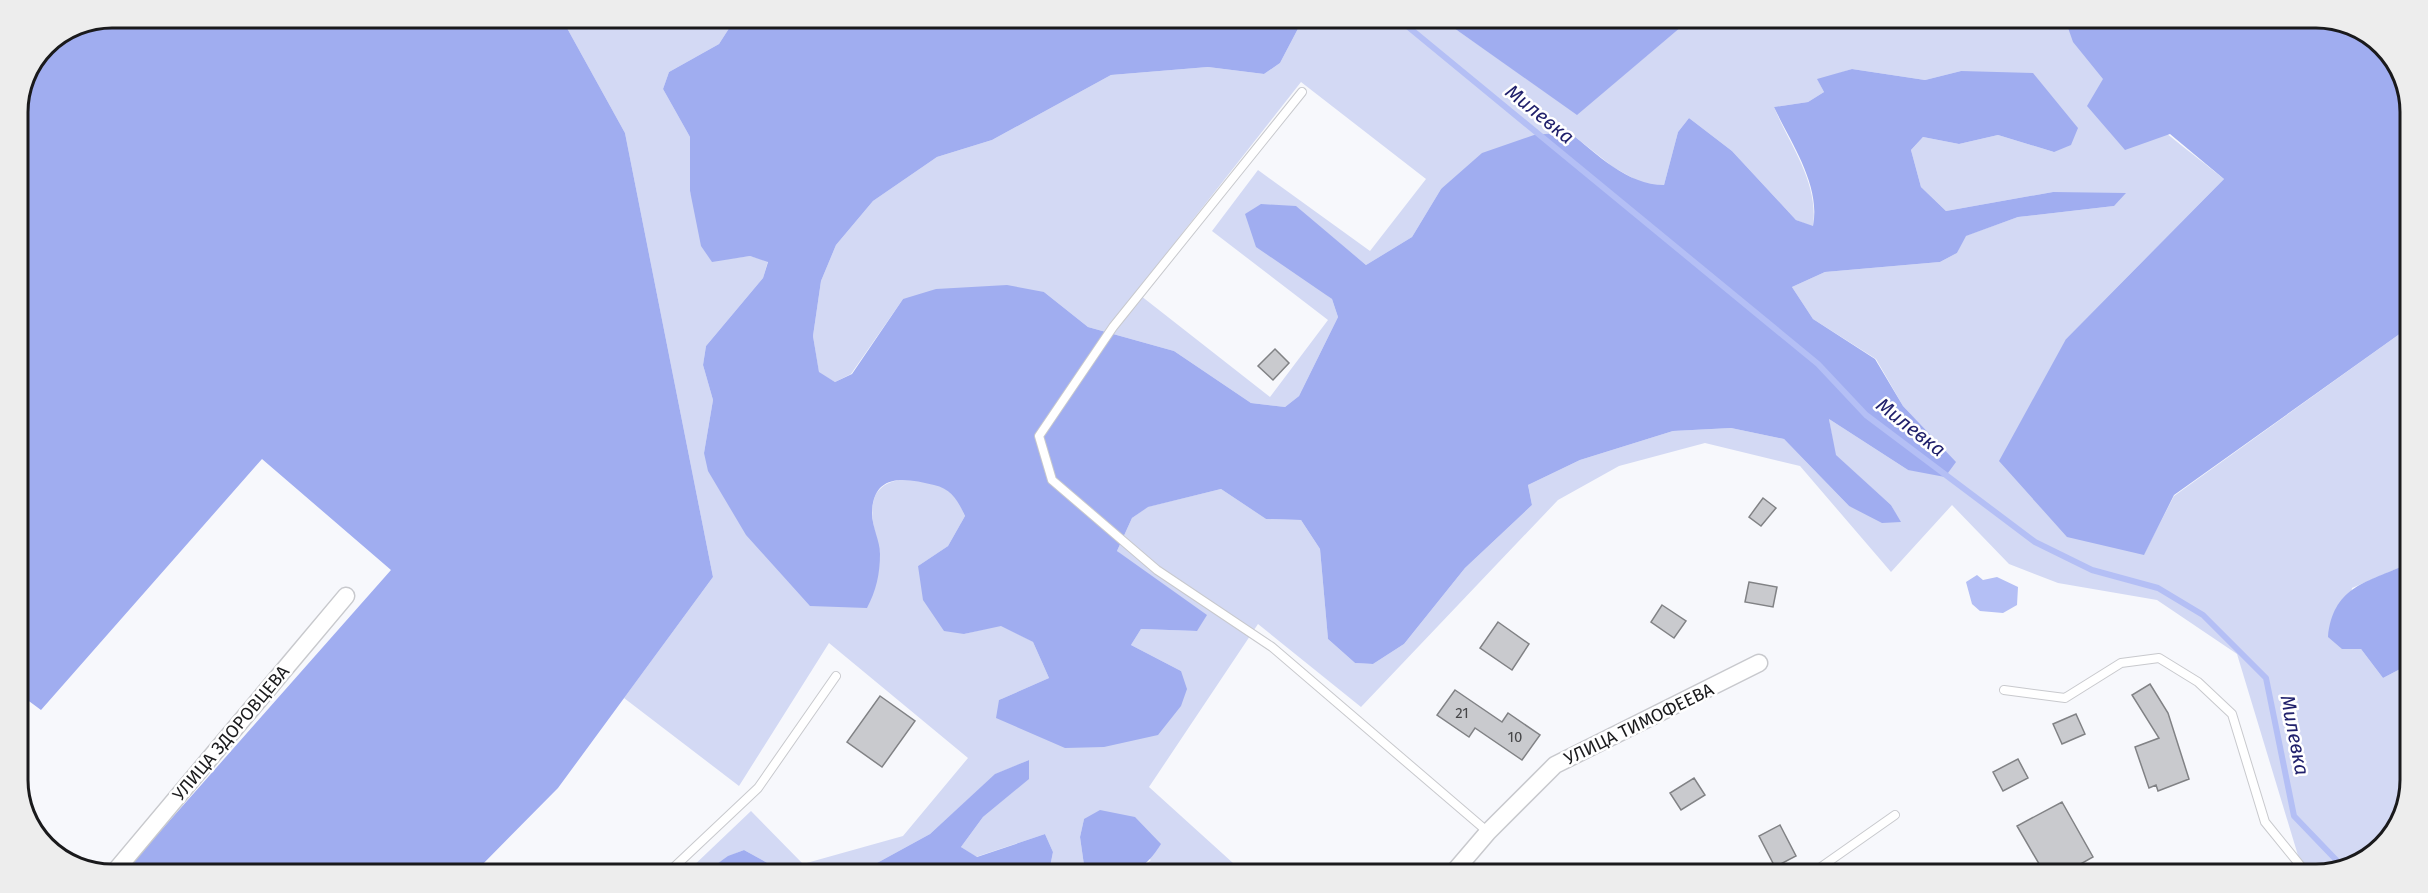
<svg xmlns="http://www.w3.org/2000/svg" width="2428" height="893" viewBox="0 0 2428 893" font-family="'Fira Sans',sans-serif">
<style>
.green{fill:#d3d9f4;fill-rule:evenodd}
.forest{fill:#a0adf0}
.water{fill:#b4bff5}
.lines{fill:none;stroke-linecap:round;stroke-linejoin:round}
.stream{stroke:#b4bff5;stroke-width:6}
.building{fill:#c9cace;stroke:#818285;stroke-width:1.5}
.lane-casing{stroke:#c8c9cd;stroke-width:10}
.street-casing{stroke:#c8c9cd;stroke-width:19}
.lane{stroke:#fff;stroke-width:8}
.street{stroke:#fff;stroke-width:16}
.labels{text-anchor:middle;stroke-width:5;stroke-linejoin:round;paint-order:stroke}
.number-label{font-size:15px;fill:#464648}
.street-label{font-size:18px;fill:#1a1a1c;stroke:#fff}
.water-label{font-size:20px;font-style:italic;fill:#21216c;stroke:#fff}
.rim{fill:none;stroke:#1a1a1c;stroke-width:3}
</style>
<rect width="100%" height="100%" fill="#f7f8fc"/>
<path class="green" d="M562,19h173l-16,25 -50,28 -6,17 27,48v54l22,70 38,-5 18,5 -5,17 -57,68 -3,19 10,35 -9,53 176,100c-4,-17 -11,-37 -6,-54 10,-31 69,-21 83,0 4,5 5,12 8,17l-17,30 -30,20 46,68 37,-9 32,17 16,36 -50,22 182,-29 -50,-26 10,-16 56,2 -80,-80 15,-33 15,-11 74,-18 45,30 35,1 19,29 8,90 27,24 18,1 31,-20 61,-76 67,-63 -4,-20 52,-25 93,-29 58,-3 53,11 65,67 51,16 -9,-17 -56,-50 -6,-36 79,51 47,-8 -52,-56 -27,-47 -63,-40 -21,-32 33,-15 115,-10 17,-9 8,-17 53,-19 96,-11 -61,-14 -107,19 -25,-24 -10,-37 12,-13 36,7 39,-9 56,17 -93,-81 -36,9 -73,-11 -34,11 6,12 -16,10 -34,5c16,39 45,75 39,120l-17,-7 -64,-69 -43,-33 -11,14 -14,53h-19l-32,-18 -44,-35 -128,57 -29,48 -46,28 -70,-58 22,81 14,11 6,18 -39,79 -14,11 -34,-4 -77,-52 -86,-24 -44,-35 -141,7 -52,75 -16,8 -16,-9 -6,-37 8,-55 15,-36 37,-44 64,-44 55,-17 119,-65 97,-8 56,7 16,-11 22,-42h142l133,93 110,-92h379c20,56 111,118 158,157l-158,160 78,215 30,-58 234,-168 -1,233 -4,5 -51,22 -10,61h19l22,29 23,-12 -1,145 -32,45 -59,19 -14,-13 -63,-208 -80,-54 -99,-17 -49,-19 -57,-59 -61,67 -91,-106 -95,-23 -86,23 -61,34 -197,207 -103,-83 -109,163 95,86 -109,-1 16,-12 -67,-41 -4,18 5,35h-36l4,-20 -8,-18 -69,23 -15,-10 22,-30 45,-38 1,-19 -33,14 -66,60 -64,35 -84,2 -38,-21c-25,9 -29,21 -56,21l63,-60 52,53 100,-28 65,-78 -139,-115 -90,143 -115,-88 89,-121 -88,-444zM1301,82l125,97 -56,72 -112,-81 -46,61 116,89 -58,77 -134,-105z"/>
<path class="forest" d="M112,18l450,1 63,114 88,444 -155,211 -82,83 -350,-1 265,-300 -129,-111 -221,251 -23,-17v-587l28,-61z
M735,19l567,2 -22,42 -16,11 -56,-7 -97,8 -119,65 -55,17 -64,44 -37,44 -15,36 -8,55 6,36 16,10 17,-8 51,-75 33,-10 71,-4 37,7 44,35 86,24 77,52 34,4 14,-11 39,-79 -6,-18 -76,-52 -11,-33 16,-10 35,2 70,59 46,-28 29,-48 41,-36 52,-18 35,-3c28,22 58,53 95,53l14,-53 11,-14 43,33 64,69 17,6c8,-41 -22,-83 -39,-119l34,-5 16,-10 -7,-13 35,-10 73,11 36,-9 72,2 45,55 -7,17 -17,7 -56,-17 -39,9 -36,-7 -12,13 10,37 25,24 107,-19 73,1 -12,13 -96,11 -52,19 -9,17 -17,9 -115,10 -33,15 21,32 62,40 28,47 53,56 -11,15 -37,-7 -79,-51 7,36 55,50 10,17 -19,1 -33,-17 -65,-67 -53,-11 -58,3 -93,29 -52,25 4,20 -67,63 -61,76 -31,20 -18,-1 -27,-24 -8,-90 -19,-29 -35,-1 -45,-30 -73,18 -16,11 -15,33 90,64 -10,16 -56,-2 -10,16 50,26 6,18 -6,17 -23,29 -54,12 -39,1 -69,-30 3,-18 50,-22 -16,-36 -32,-16 -37,8 -20,-3 -21,-31 -5,-34 30,-20 17,-30c-7,-15 -13,-27 -31,-31 -28,-7 -61,-13 -62,28 0,14 8,28 8,41 0,20 -4,37 -13,54l-57,-2 -64,-71 -38,-64 -4,-18 9,-53 -10,-35 3,-19 57,-68 5,-16 -18,-6 -38,6 -11,-16 -11,-55v-54l-27,-48 6,-17 50,-28z
M1444,21l243,1 -110,93z
M2066,22l280,1 45,32 19,51 -2,222 -234,167 -30,60 -77,-18 -68,-76 67,-122 158,-160 -54,-45 -45,16 -38,-44 16,-27 -30,-37z
M2407,561l-1,105 -23,12 -22,-29h-19l-14,-12c5,-49 36,-54 75,-71z
M1029,760v19l-46,38 -22,30 16,10 68,-23 8,18 -4,20h-197l14,-3 64,-35 65,-60z
M1100,810l35,7 26,27c-24,37 -35,28 -76,28l-5,-35 4,-18z
M744,850l38,21h-75l21,-15z"/>
<path class="water" d="M1977,575l6,5 14,-3 21,10 -1,18 -14,8 -23,-2 -8,-7 -6,-22z"/>
<g class="lines">
<path class="stream" d="M1401,21l417,343 48,51 169,127 57,28 66,18 45,27 63,63 28,138 48,50"/>
</g>
<path class="building" d="M1275,349l14,14 -16,17 -15,-14z
M1763,498l13,10 -15,18 -12,-9z
M1749,582l28,5 -4,20 -28,-5z
M1662,605l24,16 -12,17 -23,-16z
M1498,622l31,22 -17,26 -32,-22z
M2150,684l18,29 21,66 -31,12 -2,-6 -7,3 -14,-41 24,-9 -27,-43z
M1455,690l47,32 6,-9 32,22 -18,25 -47,-32 -6,9 -32,-22z
M880,696l35,25 -33,46 -35,-25z
M2076,714l9,20 -23,10 -9,-20z
M2018,759l10,19 -25,13 -10,-19z
M1694,778l11,17 -24,15 -11,-17z
M2062,802l31,55 -30,17h-18l-28,-48z
M1780,825l16,31 -21,11 -16,-31z"/>
<g class="lines">
<defs>
<path id="lane" d="M1302,92l-189,235 -74,109 13,44 105,90 115,77 216,185
M2004,690l61,8 56,-35 38,-5 39,24 34,32 33,108 43,53
M670,871l88,-83 78,-112
M1811,874l84,-59"/>
<path id="street" d="M116,870l230,-274
M1453,873l35,-41 67,-67 204,-102"/>
</defs>
<use href="#lane" class="lane-casing"/>
<use href="#street" class="street-casing"/>
<use href="#lane" class="lane"/>
<use href="#street" class="street"/>
</g>
<g class="labels">
<g class="number-label">
<text x="1462" y="718">21</text>
<text x="1515" y="742">10</text>
</g>
<g class="street-label">
<text transform="translate(1639 724) rotate(-26)" y="6">УЛИЦА ТИМОФЕЕВА</text>
<text transform="translate(231 733) rotate(-50)" y="6">УЛИЦА ЗДОРОВЦЕВА</text>
</g>
<g class="water-label">
<text transform="translate(1540 114) rotate(39)" y="7">Милевка</text>
<text transform="translate(1911 427) rotate(38)" y="7">Милевка</text>
<text transform="translate(2295 735) rotate(79)" y="7">Милевка</text>
</g>
</g>
<path d="M0 0H2428V893H0ZM112 28H2316A84 84 0 0 1 2400 112V780A84 84 0 0 1 2316 864H112A84 84 0 0 1 28 780V112A84 84 0 0 1 112 28Z" fill="#ededed" fill-rule="evenodd"/>
<path class="rim" d="M112 28H2316A84 84 0 0 1 2400 112V780A84 84 0 0 1 2316 864H112A84 84 0 0 1 28 780V112A84 84 0 0 1 112 28Z"/>
</svg>
